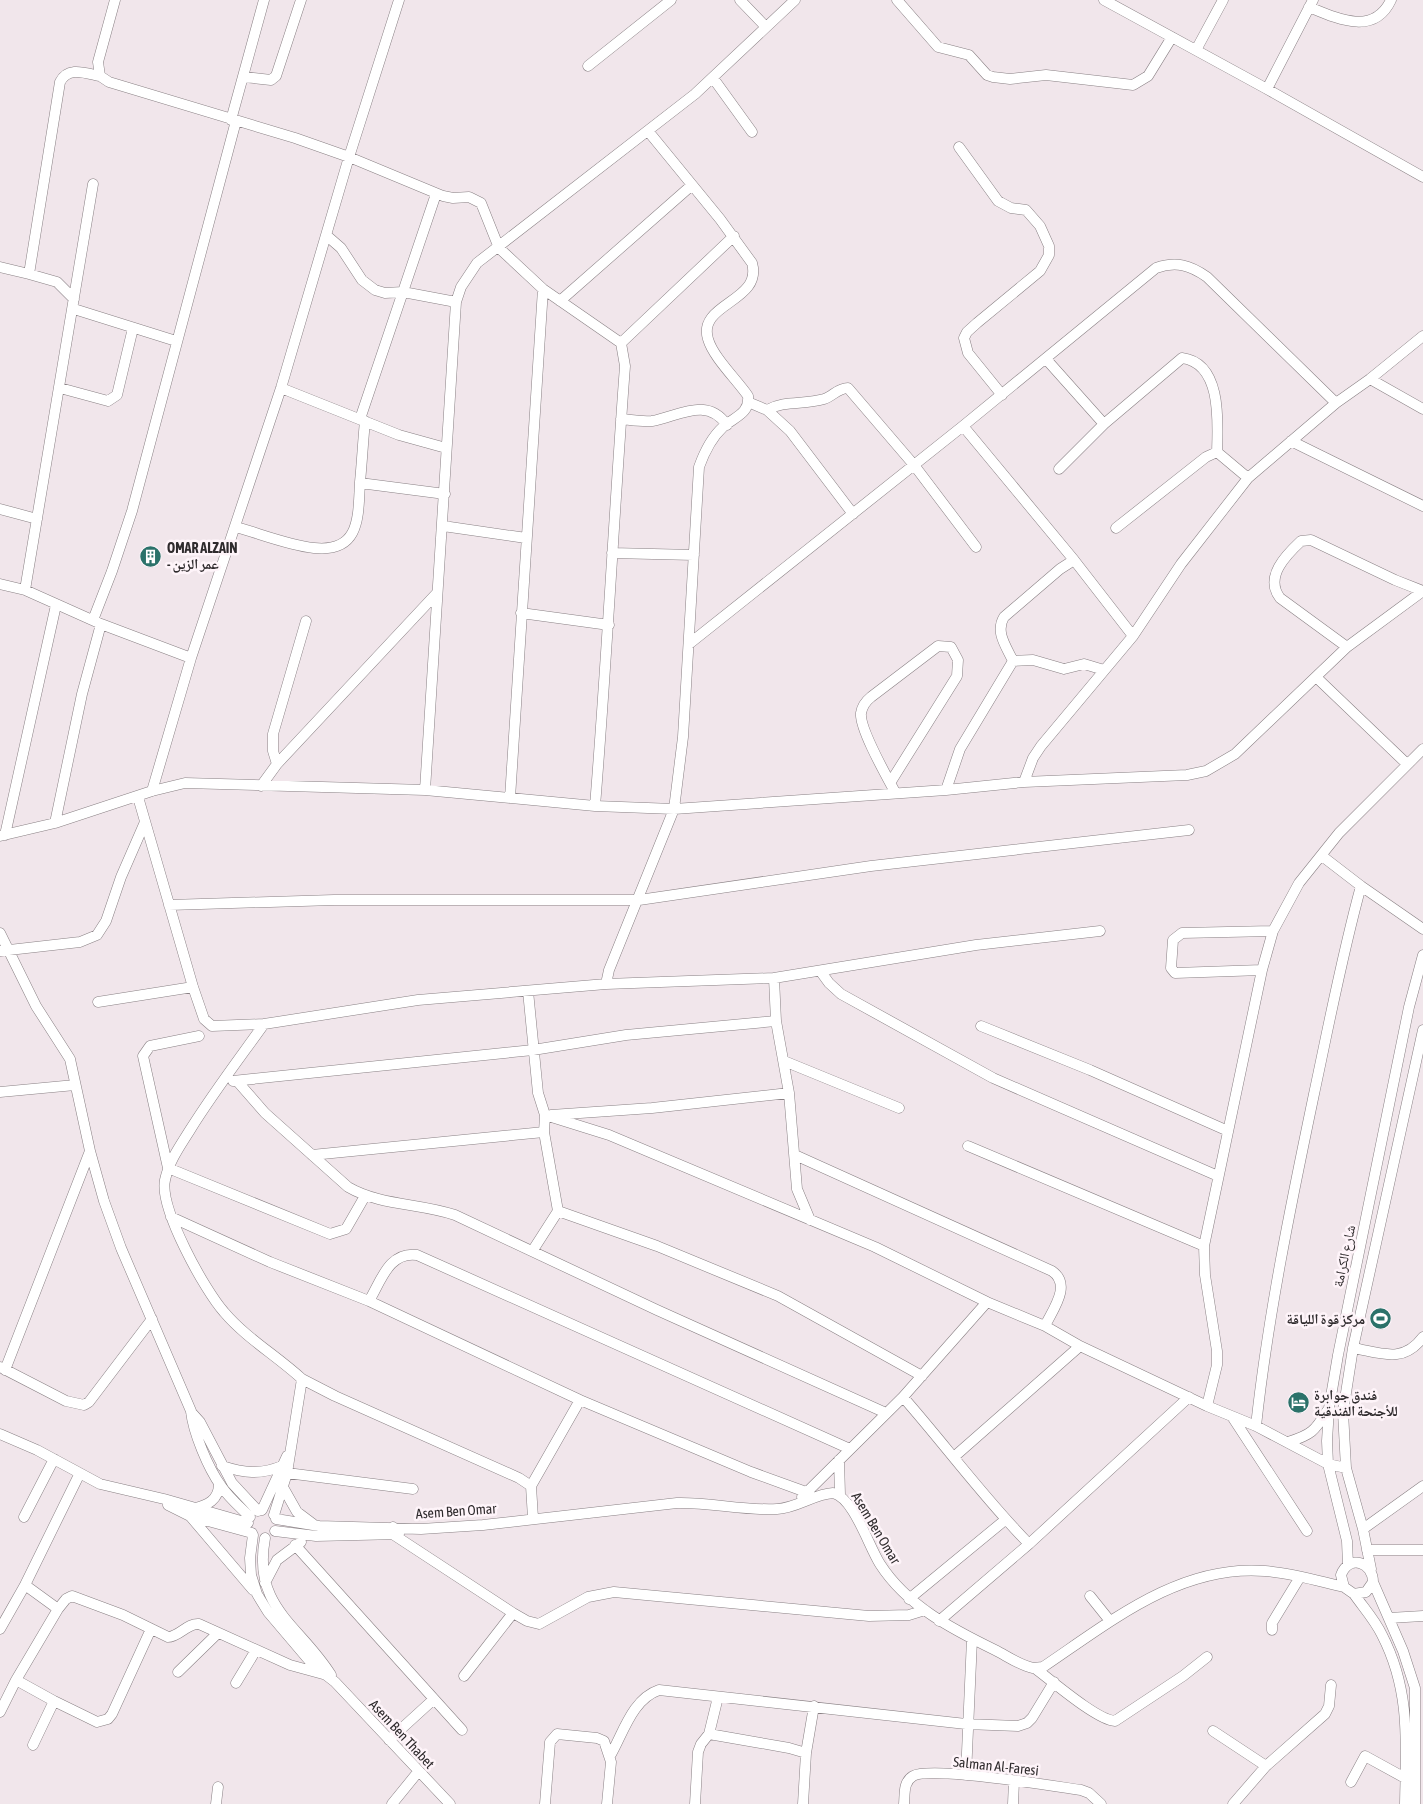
<svg xmlns="http://www.w3.org/2000/svg" width="1423" height="1804" viewBox="0 0 1423 1804" font-family="'Asap Condensed','Noto Naskh Arabic',sans-serif">
<style>
.lines{fill:none;stroke-linecap:round;stroke-linejoin:round}
.minor-casing{stroke:#898084;stroke-width:11}
.minor{stroke:#fff;stroke-width:10}
.labels{text-anchor:middle;stroke-width:5;stroke-linejoin:round;paint-order:stroke}
.poi-label{font-size:14px;font-weight:bold;fill:#2f2b2d;stroke:#fef4f9;text-anchor:start}
.street-label{font-size:14px;fill:#2f2b2d;stroke:#fef4f9}
</style>
<rect width="100%" height="100%" fill="#f1e6eb"/>
<g class="lines">
<defs>
<path id="minor" d="M115,0l-17,62 2,14 9,6 186,56 54,19 94,39 10,2 16,-1 12,6 18,45 44,41 78,54 4,23c-11,146 -18,293 -30,440
M740,0l25,26
M897,0l41,47 31,8 18,20 6,2 17,2 36,-4 87,10 15,-9 24,-39
M1104,0l163,89 156,88
M1309,7c29,12 65,29 82,-7
M1196,50l27,-50
M588,66l83,-66
M244,77l27,3 5,-4 25,-76
M713,78l39,54
M1267,89l46,-89
M231,120l33,-120
M959,147l39,54 13,7 15,2 14,16 9,20v9l-9,16 -63,52 -10,9 -3,6 4,15 34,42
M326,235l15,13 21,32 13,10 10,3 18,-1 53,10
M0,267l29,7
M74,299l-17,-17 -28,-8 31,-192c8,-16 25,-9 40,-6
M560,301l132,-116
M74,309l102,32
M621,343l113,-107
M1046,359l58,65
M1370,379l53,30
M60,388l48,13 9,-6 16,-67
M281,388l118,47 47,13
M748,402l19,8 23,21 63,83
M767,410c18,-10 37,-5 57,-11 9,-3 14,-11 24,-11l66,77 62,82
M360,419l76,-225
M621,419c10,1 21,3 31,2 27,-5 55,-25 75,4
M963,426l111,134
M1291,441l132,65
M1059,469l45,-45 78,-66c40,5 36,64 35,94
M360,483l85,11
M0,509l37,10
M443,526l83,12
M236,527c25,7 52,18 78,21 47,5 44,-32 46,-66 2,-20 3,-41 5,-61
M1116,528l90,-71 11,-5 31,26
M612,553l82,2
M0,584l25,6 76,34 -19,70 -27,129
M25,590l68,-406
M521,613l88,12
M93,620l19,-49 20,-60 104,-390
M101,624l90,34
M689,644l274,-218 193,-158c20,-7 34,-3 51,9l129,126
M1347,647l-67,-49c-16,-21 6,-43 21,-57l10,-1 84,40 28,11
M1013,661c-7,-15 -18,-29 -9,-44l56,-48 14,-9 59,76
M1316,677l91,87
M277,764l-4,-13v-17l33,-113
M1024,782l9,-24 8,-12 92,-110 48,-72 67,-86 88,-75 34,-24 53,-43
M890,783l67,-107 1,-16 -7,-13 -13,-1 -67,51c-5,4 -9,10 -10,16 -2,15 26,64 34,79
M261,786l16,-22 160,-171
M425,790l31,-488 5,-15 16,-24 218,-169 100,-94
M946,790l14,-41 53,-88 20,-1 31,9 20,-5 20,6
M152,791l39,-133 90,-270 68,-231 50,-157
M138,797l55,190 11,32 8,7 52,-2 154,-24 188,-16 3,-14 65,-161 9,-72 16,-270c5,-14 12,-29 24,-40 11,-10 27,-13 25,-31 -11,-16 -35,-39 -40,-57 -11,-36 55,-37 44,-76l-32,-44 -72,-88
M510,798l33,-509
M5,835l51,-230
M0,836l55,-13 97,-32 33,-8 240,7 170,16 79,3 272,-19 78,-8 163,-7 19,-4 29,-17 112,-107 76,-56
M1322,856l39,30 62,43
M169,905l165,-5h305l232,-34 318,-36
M0,933l36,73 34,53 20,92 14,50 17,47 70,163c2,21 17,57 30,75 8,12 19,21 29,31
M0,951l80,-9 17,-7 9,-14 15,-44 24,-55
M1262,970l-87,3 -4,-5 2,-28 9,-7 91,-2
M821,972l8,11 12,11 152,84 225,98
M606,984l168,-6
M528,991l10,102 7,22 -1,17 14,79 -25,39
M98,1002l95,-15
M264,1024c-25,35 -51,69 -74,106 -10,16 -21,31 -25,50 -6,28 40,111 59,132 22,26 53,44 78,67l-15,94 -13,42
M981,1026l109,44 138,61
M199,1036l-49,10 -7,10 25,112 162,66 16,-5 19,-33
M784,1061l115,47
M233,1081l300,-31 93,-15 150,-14
M237,1081l28,32 83,74c33,19 72,16 107,28l202,95 229,103
M0,1092l75,-7
M545,1115l64,20 266,112 112,55 58,24 35,20 127,60 49,20 72,38 18,4
M551,1115l101,-7 137,-15
M968,1146l236,100
M312,1155l232,-23
M795,1155l257,116c20,14 1,38 -7,55
M558,1211l99,35 121,50 144,80
M171,1217l99,45 99,39 211,99 171,72 55,20
M810,1220l-13,-31 -8,-96 -13,-72 -2,-43 202,-33 124,-14
M369,1301c12,-20 20,-50 48,-46l433,194
M1353,1348c28,5 50,16 70,-11
M0,1367l66,34 18,4 5,-3 63,-83
M5,1370l85,-219
M302,1379l33,17 184,82 12,8 2,32
M903,1397c43,49 81,101 126,147
M1207,1406l10,-41v-14l-12,-76 -1,-29 58,-276 11,-39 26,-48 40,-50 84,-84
M191,1412l9,10 32,61 26,28
M1233,1418l74,113
M1256,1426c12,-111 35,-222 58,-332 15,-70 28,-139 47,-208
M0,1434l37,16 63,34 64,15 84,24
M1288,1442c23,-7 27,-11 39,-31
M955,1456l125,-110
M839,1460l1,35
M222,1466c22,7 38,9 60,0
M287,1473l126,16
M531,1486l49,-86
M284,1489l13,23 16,12
M802,1497l101,-100 84,-95
M168,1505l22,11 62,17
M195,1508c13,-3 23,-8 24,-23
M262,1510l25,-54
M190,1516l63,74
M24,1517l30,-58
M276,1519l43,7 102,3 62,-4 194,-22c33,-1 67,8 100,6 20,-1 37,-15 56,-16 21,5 35,52 47,71 27,42 72,65 115,86 12,6 24,15 38,18l10,-1c67,-45 137,-103 222,-96 27,2 53,10 79,16
M393,1527l1,8 119,78 14,8 12,3 49,-27 26,-5 255,24 40,-1 16,-5
M1363,1529l60,-43
M275,1531l41,5 83,-2
M253,1535l-3,23 1,17 6,19 11,18 45,53 22,17 115,122
M265,1538c-13,70 35,87 66,137
M295,1545l167,185
M1367,1550h56
M1348,1565l-1,-24 -19,-77 -1,-23 2,-33 9,-53 71,-348 14,-52
M1371,1569l-8,-40 -17,-61 -3,-56 10,-64 70,-318
M1373,1582l-7,10 -12,2 -10,-7 -3,-12c8,-21 32,-13 32,7l30,69 12,37v116
M265,1583l12,-23 24,-18
M25,1585l33,24
M1354,1594c9,13 21,26 28,41 29,56 24,109 23,169
M1090,1596l20,25
M909,1599l96,-79
M1389,1618l34,-2
M939,1621l90,-77 160,-147
M0,1629l25,-44 54,-110
M1272,1630v-7l28,-46
M1036,1669c16,12 61,51 79,52l68,-45 24,-19
M178,1672l40,-39
M464,1676l49,-63
M16,1680l38,21 43,21 11,-3 4,-5 39,-85
M236,1683l20,-33
M0,1712l16,-32 42,-71 8,-10 6,-3 51,19 45,22c11,0 19,-14 31,-13l91,41 33,9
M1213,1731l53,35
M709,1734l9,-37
M389,1740l45,-41
M33,1745l21,-44
M806,1753l8,-47
M610,1756c13,-22 22,-57 49,-66l307,34 52,2 9,-3 5,-5 22,-36
M966,1775l6,-136
M1351,1782l14,-26 40,22
M216,1804l2,-17
M392,1804l26,-32
M545,1804l5,-62 7,-8 40,4 7,3 7,21 -4,42
M695,1804l3,-52 3,-8 8,-10 80,14 17,5 -3,51
M904,1804c1,-10 -1,-22 9,-28 18,-10 140,10 168,14l8,3 12,11
M1013,1804l1,-23
M1233,1804l33,-38 59,-52 4,-8 2,-21"/>
</defs>
<use href="#minor" class="minor-casing"/>
<use href="#minor" class="minor"/>
</g>
<defs>
<symbol id="building-disc" viewBox="-11 -11 22 22"><circle r="9.5" fill="#2b726a" stroke="#fef4f9"/><path d="M-4-6H4V6H1V3H-1V6H-4ZM-2.5-4.3h1.7v1.8h-1.7ZM.8-4.3h1.7v1.8H.8ZM-2.5-1h1.7V.8h-1.7ZM.8-1h1.7V.8H.8Z" fill="#fff"/></symbol>
<symbol id="stadium-disc" viewBox="-11 -11 22 22"><circle r="9.5" fill="#2b726a" stroke="#fef4f9"/><path d="M0-5a6.5 5 0 1 0 0 10a6.5 5 0 1 0 0-10ZM-3.5-1.8h7v3.6h-7Z" fill="#fff"/></symbol>
<symbol id="hotel-disc" viewBox="-11 -11 22 22"><circle r="9.5" fill="#2b726a" stroke="#fef4f9"/><path d="M-6-4.5h1.5V1H6V5H4.5V3h-9V5H-6ZM-4 0a1.8 1.8 0 1 1 3.6 0ZM.5 0V-2.5h3Q6-2.5 6 0Z" fill="#fff"/></symbol>
</defs>
<g fill-rule="evenodd">
<use href="#building-disc" x="138" y="544" width="25" height="25"/>
<use href="#stadium-disc" x="1368" y="1306" width="25" height="25"/>
<use href="#hotel-disc" x="1286" y="1390" width="25" height="25"/>
</g>
<g class="labels">
<g class="poi-label">
<text x="167" y="553">OMAR ALZAIN<tspan x="167" dy="16">- عمر الزين</tspan></text>
<text x="1365" y="1324" text-anchor="end">مركز قوة اللياقة</text>
<text x="1314" y="1400">فندق جوابرة<tspan x="1314" dy="16">للأجنحة الفندقية</tspan></text>
</g>
<g class="street-label">
<text transform="translate(1344 1256) rotate(-78)" y="5">شارع الكرامة</text>
<text transform="translate(456 1511) rotate(-4)" y="5">Asem Ben Omar</text>
<text transform="translate(876 1528) rotate(59)" y="5">Asem Ben Omar</text>
<text transform="translate(402 1734) rotate(47)" y="5">Asem Ben Thabet</text>
<text transform="translate(996 1766) rotate(6)" y="5">Salman Al-Faresi</text>
</g>
</g>
</svg>
